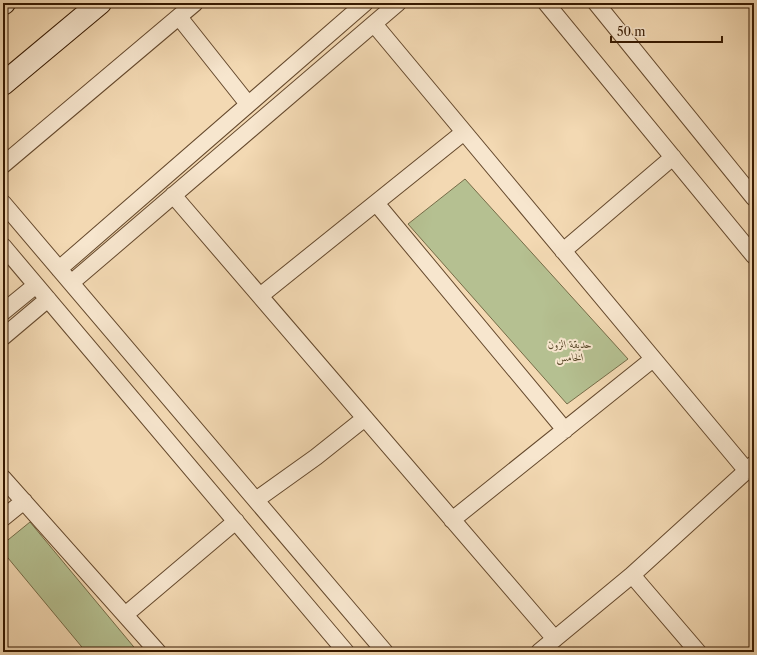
<svg xmlns="http://www.w3.org/2000/svg" width="757" height="655" viewBox="0 0 757 655" font-family="'Libre Caslon Text',Amiri,serif">
<style>
.green{fill:#b5c091;stroke:#766c48}
.lines{fill:none;stroke-linecap:round;stroke-linejoin:round}
.minor-casing{stroke:#65492d;stroke-width:18}
.secondary-casing{stroke:#361900;stroke-width:24}
.minor{stroke:#f7e6ce;stroke-width:16}
.secondary{stroke:#f7e6ce;stroke-width:22}
.labels{text-anchor:middle;stroke-width:4;stroke-linejoin:round;paint-order:stroke}
.park-label{font-size:11px;font-style:italic;fill:#5c4b2c;stroke:#f7e6ce}
</style>
<rect width="100%" height="100%" fill="#f3d9b3"/>
<filter id="stains"><feTurbulence type="fractalNoise" baseFrequency=".005" numOctaves="4"/><feColorMatrix values="0 0 0 0 .2 0 0 0 0 .09 0 0 0 0 .02 0 0 0 .5 -.17"/></filter>
<radialGradient id="worn" r=".72"><stop offset=".6" stop-color="#630" stop-opacity="0"/><stop offset="1" stop-color="#630" stop-opacity=".3"/></radialGradient>
<path class="green" d="M465,179l163,180 -61,45 -159,-180z
M30,522l108,130h-52l-83,-100v-8z"/>
<g class="lines">
<defs>
<path id="minor" d="M546,3l208,253
M596,3l158,195
M179,17l69,87
M374,24l373,447
M3,165l192,-162
M173,195l382,444
M3,203l382,449
M376,203l189,227
M3,246l343,406
M563,251l110,-94
M59,269l306,-266
M71,283l327,-280
M260,296l204,-164
M3,312l33,-27
M3,337l45,-38
M3,478l155,174
M256,500l60,-43 49,-39
M3,518l21,-17
M452,520l201,-161
M632,575l66,77
M125,615l111,-94
M539,652l93,-77 122,-111"/>
<path id="secondary" d="M3,3h1
M3,84l97,-81"/>
</defs>
<use href="#minor" class="minor-casing"/>
<use href="#secondary" class="secondary-casing"/>
<use href="#minor" class="minor"/>
<use href="#secondary" class="secondary"/>
</g>
<g class="labels">
<g class="park-label">
<text x="570" y="348">حديقة الزون<tspan x="570" dy="13">الخامس</tspan></text>
</g>
</g>
<rect width="757" height="655" fill="none" stroke="#f3d9b3" stroke-width="16"/>
<rect x="4" y="4" width="749" height="647" fill="none" stroke="#361900" stroke-width="2"/>
<rect x="8" y="8" width="741" height="639" fill="none" stroke="#361900"/>
<path d="M611 36v6h111v-6" fill="none" stroke="#361900" stroke-width="2"/>
<text x="617" y="36" font-size="12" fill="#361900" stroke="#f7e6ce" stroke-width="3" paint-order="stroke">50 m</text>
<rect width="100%" height="100%" filter="url(#stains)"/>
<rect width="100%" height="100%" fill="url(#worn)"/>
</svg>
